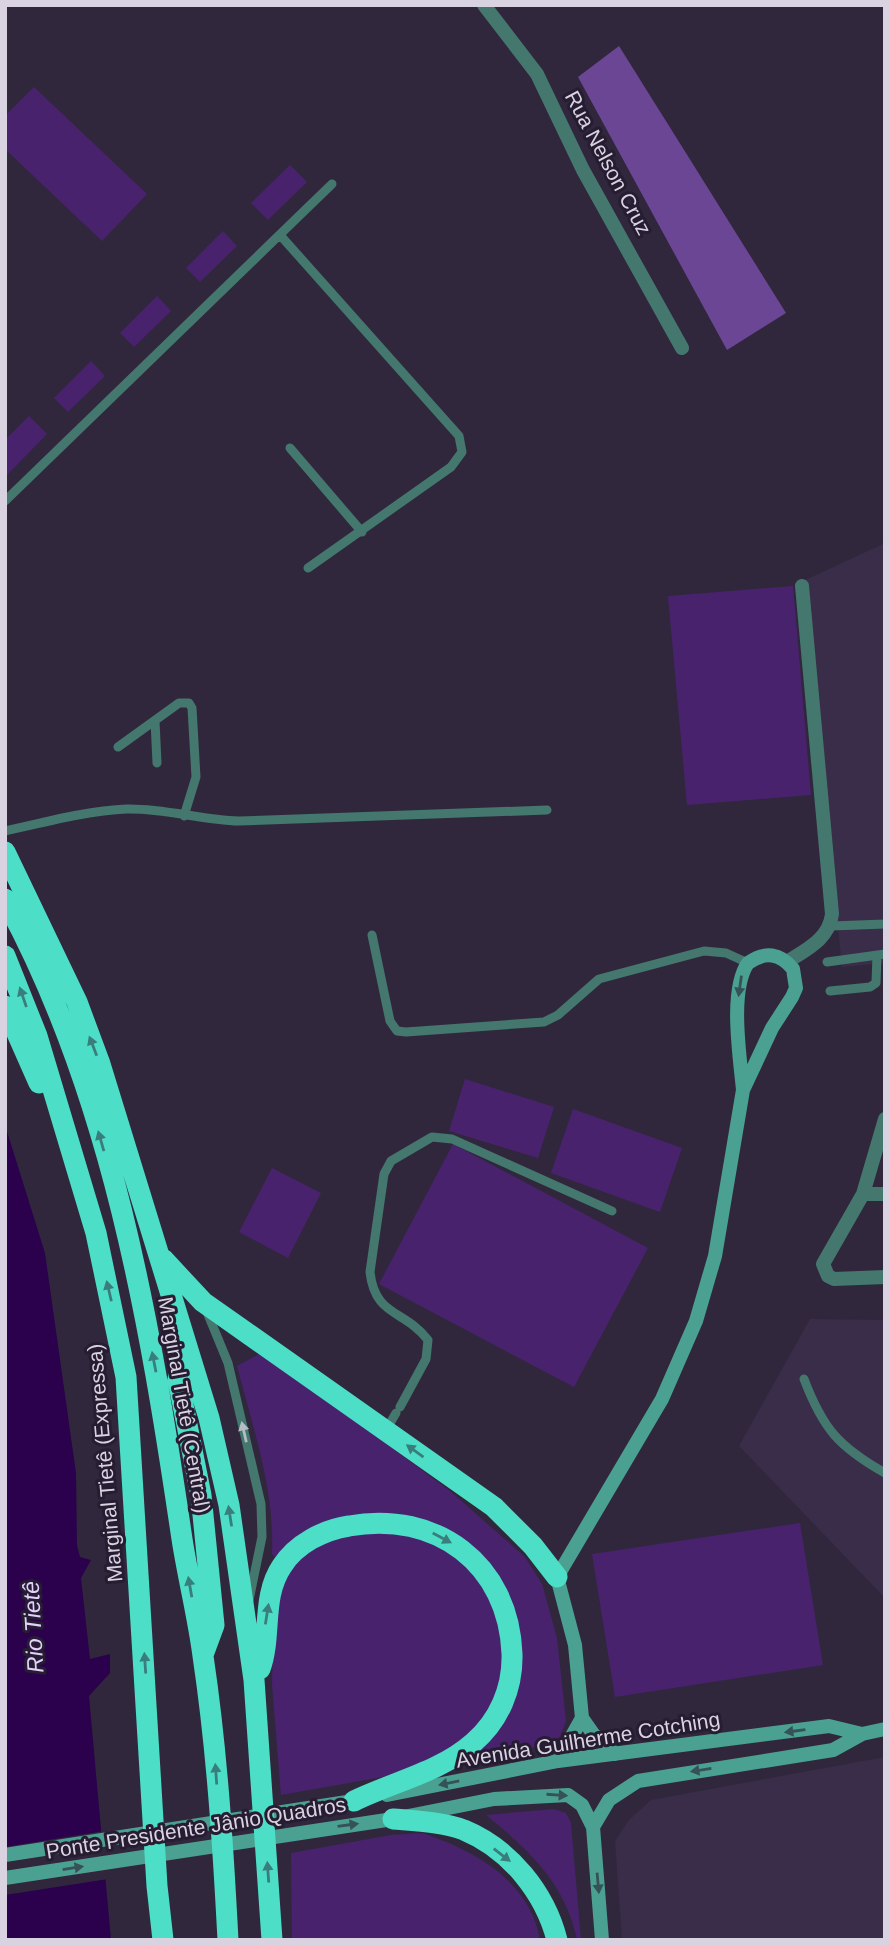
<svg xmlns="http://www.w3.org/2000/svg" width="890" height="1945" viewBox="0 0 890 1945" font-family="Arial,sans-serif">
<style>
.built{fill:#392d49}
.green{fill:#49226d}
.forest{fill:#6b4695}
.water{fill:#2b004c}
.pier{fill:#30273d}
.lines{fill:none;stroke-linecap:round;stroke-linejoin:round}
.lane{stroke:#44776d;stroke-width:9}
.street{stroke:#44776d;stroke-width:14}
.secondary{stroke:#4ba191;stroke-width:14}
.highway{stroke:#4cdec7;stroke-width:21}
.oneway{fill:#355258}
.oneway2{fill:#397e7c}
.oneway3{fill:#b4bcc4}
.labels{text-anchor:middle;stroke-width:6;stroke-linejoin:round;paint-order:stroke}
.street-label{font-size:21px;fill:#d9d3e1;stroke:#261d32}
.water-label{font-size:23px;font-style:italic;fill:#e3d1fd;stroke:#261d32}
</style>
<rect width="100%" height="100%" fill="#30273d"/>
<path class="built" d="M885,543v420l-43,4 -39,-386z
M810,1319l75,1v278l-146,-152z
M885,1757v183h-263l-7,-99 14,-21 22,-20z"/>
<path class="green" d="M34,87l113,107 -45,47 -97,-92v-33z
M290,165l17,17 -39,38 -17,-17z
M223,231l14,15 -37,36 -14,-14z
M157,296l14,15 -37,36 -14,-14z
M91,361l14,15 -37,36 -14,-14z
M29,416l18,18 -42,43v-37z
M793,586l18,209 -124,10 -19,-209z
M465,1079l89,28 -16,51 -89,-27z
M573,1109l109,39 -22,64 -109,-39z
M453,1144l195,104 -74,139 -195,-103z
M272,1168l49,25 -33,65 -49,-26z
M263,1352l187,139 75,66 17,27 15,54 9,83 -8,21 -74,17 -203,36 -9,-110 2,-95 13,-19 -15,-17c3,-64 -19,-126 -35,-188z
M800,1523l23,142 -208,32 -23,-143z
M554,1809l12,4 5,10 10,117h-4c-11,-56 -49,-91 -91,-125z
M422,1833c52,17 108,48 118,107h-248l-1,-87 100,-18z"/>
<path class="forest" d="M619,46l167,267 -59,37 -149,-273z"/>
<path class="water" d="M5,1125l40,128 31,220 1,72 3,12 11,3 -10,18 9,81 20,-5v19l-21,23 22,244h-106z"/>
<path class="pier" d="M104,1831l4,48 -103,16v-48z"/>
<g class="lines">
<path class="lane" d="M280,235l179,201 3,16 -11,15 -143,101
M290,448l72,84
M5,501l327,-317
M155,721l2,42
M118,747l61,-44h10l3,5 4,69 -12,39
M5,831c41,-9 80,-20 122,-22 37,-1 74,11 112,12l308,-11
M831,926l54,-2
M372,935l18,86 7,10 9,1 138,-10 14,-7 41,-36 105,-28 22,2 22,10
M827,962l58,-8
M830,991l40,-4 6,-4 1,-28
M207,1312l21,51 33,141 1,33 -13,63
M804,1379c19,50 35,68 81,94
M400,1407l26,-48 2,-19c-24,-31 -53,-23 -58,-68l14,-98 7,-13 41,-24 20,2 160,72
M386,1430l10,-17"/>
<path class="street" d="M484,5l53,69 46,96 99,178
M787,962c20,-13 42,-23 45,-48l-30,-328
M885,1119l-22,75 -40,70 5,12 6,3 51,-2
M863,1194h22"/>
<path class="secondary" d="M615,1754l-21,-19 -12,-17 -7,-73 -18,-68 105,-178 34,-78 19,-65 28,-166 29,-62 20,-31 4,-9 -3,-19c-13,-16 -28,-18 -45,-6 -19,27 -8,94 -5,127
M558,1761l24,-43
M387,1795l171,-34 271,-35 33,8 23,-5
M593,1827l16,-27 29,-19 195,-31 29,-16
M5,1855l355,-55
M5,1878l388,-59 101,-20 74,-4 14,10 11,22 9,113"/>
<path class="highway" d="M5,852l72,150 23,62 109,354 20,87 25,175 18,260
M5,899c107,195 145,423 177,640 6,39 16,78 21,117 14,94 20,189 25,284
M5,956l32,80 59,197 30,144 31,509 6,54
M5,1006l34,77
M163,1259l40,43 291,205 39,39 24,31
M183,1343l-5,37 23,115 13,130 -10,27
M260,1669c12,-33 1,-72 22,-103 14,-22 41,-36 67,-40 87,-16 160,38 163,128 1,34 -13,67 -39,89 -33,29 -80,39 -119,58
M393,1819c23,2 49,3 71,11 46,19 81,63 93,110"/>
</g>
<defs><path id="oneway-solid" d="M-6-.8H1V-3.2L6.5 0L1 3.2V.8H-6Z" transform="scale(1.75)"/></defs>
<g class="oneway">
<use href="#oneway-solid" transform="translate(740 986) rotate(98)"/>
<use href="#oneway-solid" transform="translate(795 1731) rotate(172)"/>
<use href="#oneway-solid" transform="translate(701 1770) rotate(171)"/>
<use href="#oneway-solid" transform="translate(449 1783) rotate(168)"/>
<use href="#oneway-solid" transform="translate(557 1795) rotate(4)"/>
<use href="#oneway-solid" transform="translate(348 1825) rotate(-8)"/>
<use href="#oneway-solid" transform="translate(73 1868) rotate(-9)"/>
<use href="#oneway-solid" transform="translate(598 1883) rotate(85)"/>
</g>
<g class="oneway2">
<use href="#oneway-solid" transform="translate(23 997) rotate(-109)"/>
<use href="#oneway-solid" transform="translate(93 1046) rotate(-111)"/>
<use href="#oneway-solid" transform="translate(101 1141) rotate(-106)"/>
<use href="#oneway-solid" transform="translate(109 1291) rotate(-103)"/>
<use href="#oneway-solid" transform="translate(154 1362) rotate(-101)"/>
<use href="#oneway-solid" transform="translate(415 1451) rotate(-144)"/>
<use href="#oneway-solid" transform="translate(230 1516) rotate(-99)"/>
<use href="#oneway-solid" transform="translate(442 1538) rotate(28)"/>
<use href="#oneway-solid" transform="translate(190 1587) rotate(-100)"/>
<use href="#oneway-solid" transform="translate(267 1614) rotate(-81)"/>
<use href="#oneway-solid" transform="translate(145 1663) rotate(-94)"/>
<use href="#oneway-solid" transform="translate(216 1774) rotate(-94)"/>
<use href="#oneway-solid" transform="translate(502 1855) rotate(38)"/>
<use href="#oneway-solid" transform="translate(268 1872) rotate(-94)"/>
</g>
<use class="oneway3" href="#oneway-solid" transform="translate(244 1432) rotate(-103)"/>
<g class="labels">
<g class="street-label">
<text transform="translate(608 163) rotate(62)" y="7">Rua Nelson Cruz</text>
<text transform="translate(184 1405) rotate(80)" y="7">Marginal Tietê (Central)</text>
<text transform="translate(105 1463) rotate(-95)" y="7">Marginal Tietê (Expressa)</text>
<text transform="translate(588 1740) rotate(-9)" y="7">Avenida Guilherme Cotching</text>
<text transform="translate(196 1828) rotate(-9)" y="7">Ponte Presidente Jânio Quadros</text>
</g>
<g class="water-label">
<text transform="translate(33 1627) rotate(-93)" y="8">Rio Tietê</text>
</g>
</g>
<rect width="890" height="1945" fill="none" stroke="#d9d3e1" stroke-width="14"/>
</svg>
